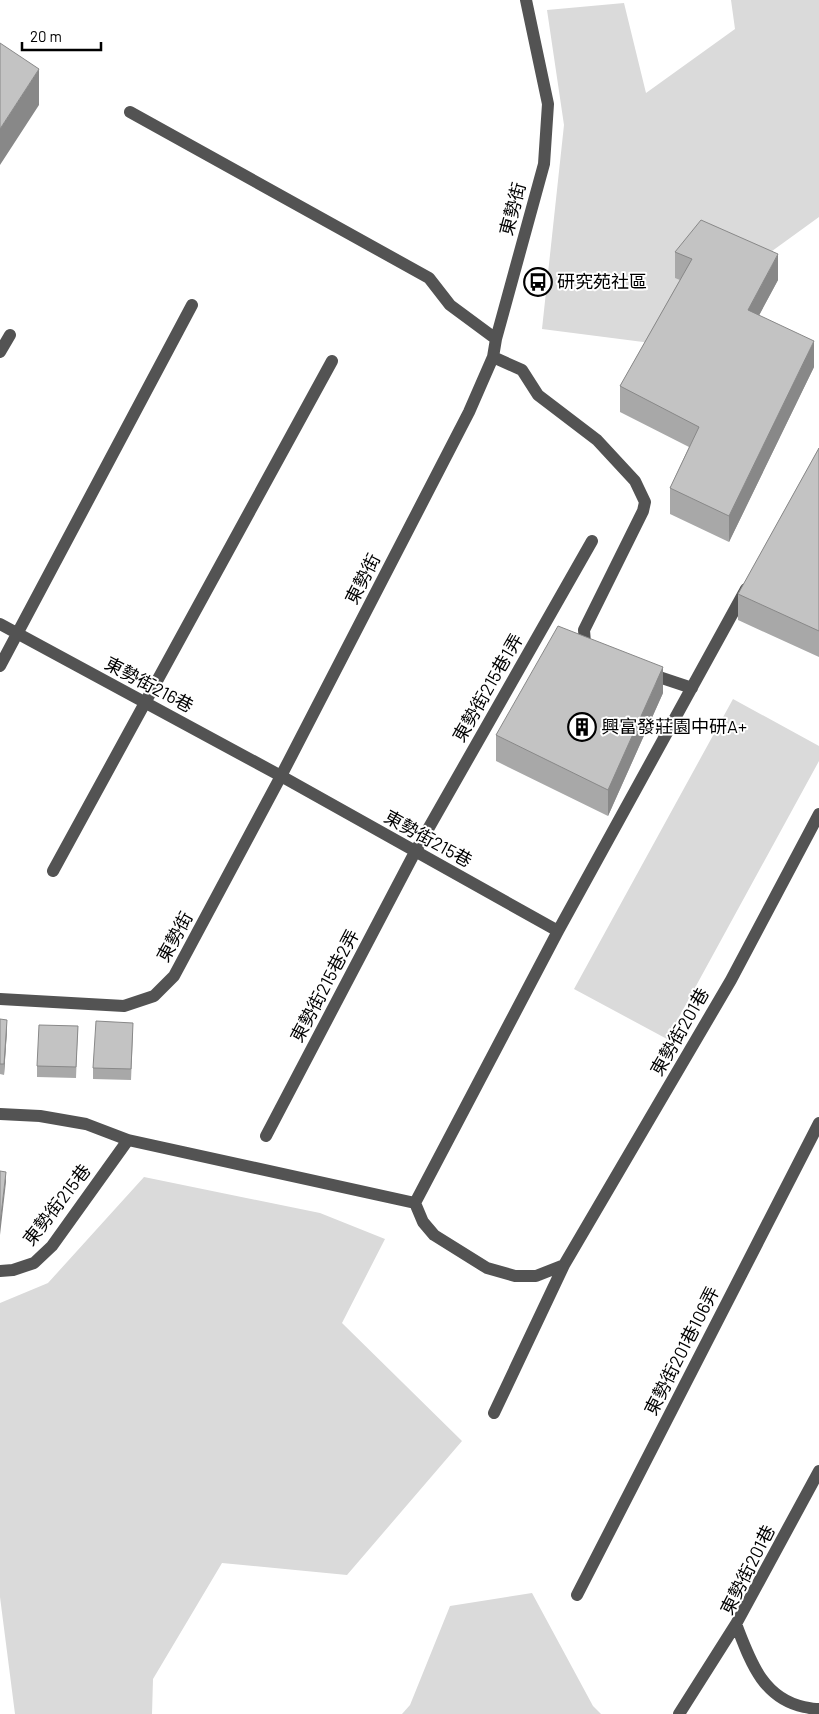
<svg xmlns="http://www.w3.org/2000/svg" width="819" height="1714" viewBox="0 0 819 1714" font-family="Barlow,'Noto Sans TC',sans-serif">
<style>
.green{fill:#dadada}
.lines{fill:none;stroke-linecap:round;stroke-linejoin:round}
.minor{stroke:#535353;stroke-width:12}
.wall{fill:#a8a8a8}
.shaded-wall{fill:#888}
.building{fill:#c3c3c3;stroke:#888}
.labels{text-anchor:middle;stroke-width:4;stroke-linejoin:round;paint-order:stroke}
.street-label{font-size:18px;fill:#000;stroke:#fff}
.poi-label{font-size:18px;fill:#000;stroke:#fff;text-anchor:start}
</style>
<rect width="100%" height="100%" fill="#fff"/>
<path class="green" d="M731,0h88v217l-69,50 -99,76 -109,-14 22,-204 -17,-115 77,-7 22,90 89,-64z
M733,699l86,47v15l-152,278 -93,-50z
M144,1177l176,36 65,26 -43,84 120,118 -115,134 -125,-12 -69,116 -1,35h-137l-15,-117v-294l48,-20z
M532,1593l61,113 8,8h-199l8,-9 40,-99z"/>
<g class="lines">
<path class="minor" d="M130,112l299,166 21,27 46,34
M0,352l10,-17
M493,357l29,13 16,25 59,45 38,41 10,21 -2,9 -59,119 1,13 5,8
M0,624l281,152 277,155
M0,666l192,-361
M647,673l45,15
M53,871l279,-510
M0,999l124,7 30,-10 20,-20 107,-200 188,-364 24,-55 3,-18 48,-175 4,-60 -22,-104
M0,1114l40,2 46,8 42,16 287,63
M266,1136l149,-284 177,-311
M415,1203l143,-272 188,-342
M415,1203l8,19 11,13 53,33 28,8h21l28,-11
M0,1271l13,-1 21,-7 18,-17 76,-106
M494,1413l70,-148 167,-285 88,-166
M819,1471l-83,153c14,36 26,74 68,83 5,1 10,2 15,2
M577,1595l242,-472
M679,1714l57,-90"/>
</g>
<path class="wall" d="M675,252l103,28 -19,35 55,52 -85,175 -59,-28v-26l19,-41 -69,-35v-26l60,-106 -5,-2z
M819,448v209l-81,-37v-26z
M663,693l-55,123 -112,-55v-26z
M0,1019l7,11 -3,45 -4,-1z
M78,1026l-2,52 -39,-1v-11z
M133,1033l-2,47 -38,-1v-11z"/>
<path class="shaded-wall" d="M39,69v36l-39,60v-36z
M778,254v26l-30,56v-26z
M814,341v26l-85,175v-26z
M663,667v26l-55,123v-26z
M7,1020v10l-3,45v-11z
M6,1172v10l-6,53v-11z"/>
<path class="building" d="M0,43l39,26 -39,60z
M701,220l77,34 -30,56 66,31 -85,175 -59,-28 29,-61 -79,-41 72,-127 -17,-7z
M819,448v183l-81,-37z
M558,626l105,41 -55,123 -112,-55z
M0,1019l7,1 -3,44h-4z
M96,1021l37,2 -2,46 -38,-1z
M39,1025l39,1 -2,41 -39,-1z
M0,1171l6,1 -6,52z"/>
<defs>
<symbol id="bus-ring" viewBox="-11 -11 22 22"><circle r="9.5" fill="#fff" stroke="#000" stroke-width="1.5"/><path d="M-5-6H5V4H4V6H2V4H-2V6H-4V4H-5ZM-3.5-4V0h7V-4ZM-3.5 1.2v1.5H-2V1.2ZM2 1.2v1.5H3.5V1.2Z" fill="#000"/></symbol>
<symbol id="building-ring" viewBox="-11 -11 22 22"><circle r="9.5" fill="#fff" stroke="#000" stroke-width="1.5"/><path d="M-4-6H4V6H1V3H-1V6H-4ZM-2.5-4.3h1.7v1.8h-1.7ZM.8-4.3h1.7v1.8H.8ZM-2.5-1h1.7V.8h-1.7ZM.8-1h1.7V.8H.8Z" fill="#000"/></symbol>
</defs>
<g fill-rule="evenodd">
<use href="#bus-ring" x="522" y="266" width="32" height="32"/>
<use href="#building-ring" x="566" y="711" width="32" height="32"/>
</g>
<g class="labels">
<g class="street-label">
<text transform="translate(513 209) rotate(-75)" y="6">東勢街</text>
<text transform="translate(363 579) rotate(-63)" y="6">東勢街</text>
<text transform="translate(149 685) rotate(28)" y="6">東勢街216巷</text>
<text transform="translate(488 688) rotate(-60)" y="6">東勢街215巷1弄</text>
<text transform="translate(428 839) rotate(29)" y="6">東勢街215巷</text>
<text transform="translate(175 937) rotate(-61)" y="6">東勢街</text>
<text transform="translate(325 986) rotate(-62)" y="6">東勢街215巷2弄</text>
<text transform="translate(680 1032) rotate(-60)" y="6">東勢街201巷</text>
<text transform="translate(57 1205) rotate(-52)" y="6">東勢街215巷</text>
<text transform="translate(682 1351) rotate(-63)" y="6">東勢街201巷106弄</text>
<text transform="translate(748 1570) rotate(-63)" y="6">東勢街201巷</text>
</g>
<g class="poi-label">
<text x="557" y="288">研究苑社區</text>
<text x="601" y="733">興富發莊園中研A+</text>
</g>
</g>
<path d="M22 42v8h79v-8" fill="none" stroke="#000000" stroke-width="2.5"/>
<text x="30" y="42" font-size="15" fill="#000000" stroke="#ffffff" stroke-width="4" paint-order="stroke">20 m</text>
</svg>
